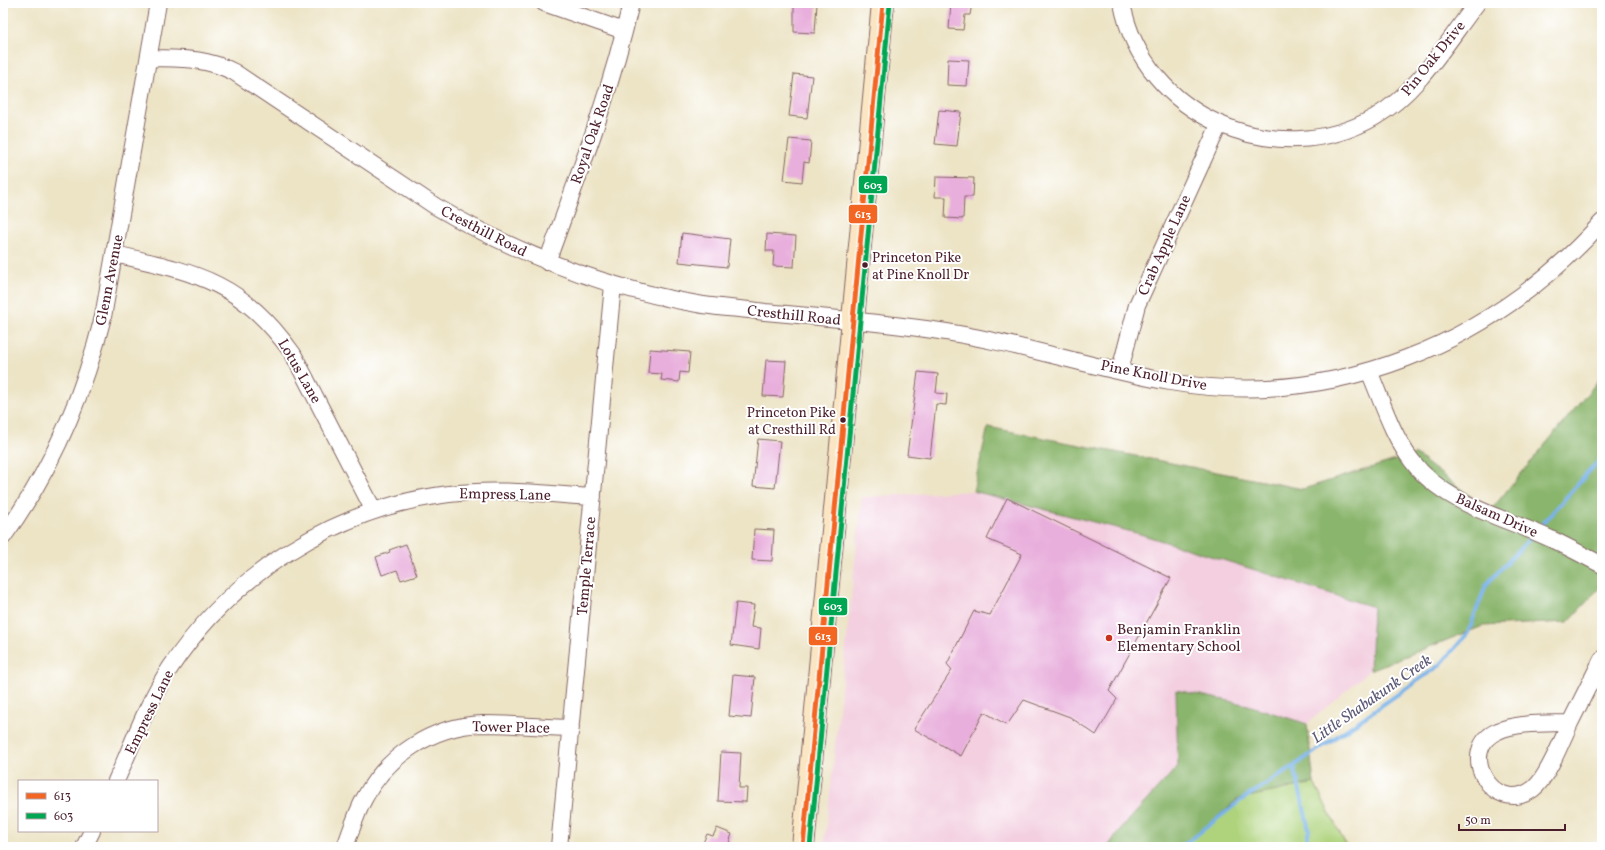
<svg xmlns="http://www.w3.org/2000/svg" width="1605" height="850" viewBox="0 0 1605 850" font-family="Vollkorn,serif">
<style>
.built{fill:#f3cfdf}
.green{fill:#aed37c;stroke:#7c7954}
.forest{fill:#8ab56c;stroke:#6a6a4c}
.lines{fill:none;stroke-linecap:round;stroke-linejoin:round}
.stream{stroke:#79b3ea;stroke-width:4}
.building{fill:#e8aedc}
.street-casing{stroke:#836461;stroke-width:18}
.secondary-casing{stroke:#836461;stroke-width:24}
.street{stroke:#fff;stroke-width:16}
.secondary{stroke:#fbe6c4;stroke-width:22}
.bus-1-casing{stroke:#fff;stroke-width:8}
.bus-2-casing{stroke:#fff;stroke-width:8}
.bus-1{stroke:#f26522;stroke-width:5}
.bus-2{stroke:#00a651;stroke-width:5}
.bus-dot{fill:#4a1f2b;stroke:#fff;stroke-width:1.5}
.poi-dot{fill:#c8321e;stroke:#fff;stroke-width:1.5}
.labels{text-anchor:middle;stroke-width:4;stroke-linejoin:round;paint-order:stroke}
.bus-label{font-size:14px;fill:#4a1f2b;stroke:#fff;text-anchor:start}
.street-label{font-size:15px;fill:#4a1f2b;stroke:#fff}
.poi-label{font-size:15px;fill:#4a1f2b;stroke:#fff;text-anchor:start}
.water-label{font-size:16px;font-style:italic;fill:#5d5a77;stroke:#fff}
.line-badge{stroke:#fff;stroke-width:1.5}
.badge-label{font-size:11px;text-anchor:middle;font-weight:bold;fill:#fff}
</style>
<rect width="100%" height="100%" fill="#fff"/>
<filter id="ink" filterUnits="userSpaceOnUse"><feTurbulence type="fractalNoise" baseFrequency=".025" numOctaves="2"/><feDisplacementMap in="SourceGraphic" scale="8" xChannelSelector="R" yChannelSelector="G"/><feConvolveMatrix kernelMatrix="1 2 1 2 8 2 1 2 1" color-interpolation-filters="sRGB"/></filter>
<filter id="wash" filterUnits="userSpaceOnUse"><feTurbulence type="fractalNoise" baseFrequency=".012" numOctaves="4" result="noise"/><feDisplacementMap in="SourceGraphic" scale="16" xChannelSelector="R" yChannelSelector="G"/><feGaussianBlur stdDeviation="0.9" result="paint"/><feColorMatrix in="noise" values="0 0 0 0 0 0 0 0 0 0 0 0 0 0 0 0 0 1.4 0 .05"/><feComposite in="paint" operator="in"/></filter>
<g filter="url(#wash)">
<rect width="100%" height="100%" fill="#ede4c6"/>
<path class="built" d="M973,491l167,43 233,73 -3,63 -63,54 -59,-19 -72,-15 2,76 -60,66 -10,15h-284l38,-350z"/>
<path class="green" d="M1314,783l33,64h-165l56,-48z"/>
<path class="forest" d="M1602,376v209l-34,37 -85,4 -113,44 3,-63 -233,-73 -167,-43 15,-64 315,62 112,-35 75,57z
M1176,690l72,15 59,19 7,59 -76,16 -56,48h-74l10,-15 60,-66z"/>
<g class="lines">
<path class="stream" d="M1537,530l65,-73
M1181,847l59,-46 54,-35
M1305,847l4,-17 -15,-64 146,-101 28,-32 18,-48 47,-50"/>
</g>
<g id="blocks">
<path class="building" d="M794,3h23l-2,30 -21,-1z
M951,3h21l-2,12h-5l-2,15 -14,-1z
M948,59l21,1 -2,26 -20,-1z
M794,74l18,2 -5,42 -18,-2z
M939,110l22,2 -4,34 -22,-2z
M789,139l22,2 -2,22 -5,-1 -2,20 -18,-2z
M936,177l38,1 -1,19h-9l-1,22 -18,-1 1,-21h-11z
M682,233l48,6 -3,28 -48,-5z
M767,234l29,2 -2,31 -21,-1 1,-15h-8z
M650,349l40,3 -2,21 -8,-1 -1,10 -18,-2 1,-6 -14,-1z
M766,360l20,1 -3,36 -20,-1z
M918,372l20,2 -2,19 11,1 -1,11 -10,-1 -6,54 -23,-3z
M758,439l22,2 -5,47 -22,-2z
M1007,498l164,80 -62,113 8,8 -21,36 -26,-18 -46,-17 -17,25 -23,-13 -23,44 -47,-27 38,-59 -5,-6 27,-53 16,4 32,-61 -35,-15z
M754,529l20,1 -2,31 -20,-1z
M406,544l11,31 -16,5 -4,-10 -15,5 -6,-18 14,-5 -1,-2z
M736,603l18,2 -3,22 10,1 -2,21 -28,-4z
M733,675l22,2 -4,41 -22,-2z
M721,752l20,1 -2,35h8l-1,14 -28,-1z
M717,828l15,6 -3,9 10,4h-38l6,-13 6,2z"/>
</g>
</g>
<g filter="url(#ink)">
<use href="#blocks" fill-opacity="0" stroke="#836461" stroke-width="1"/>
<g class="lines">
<defs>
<path id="street" d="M544,3l80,28
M1122,3c21,113 154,171 253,114 43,-25 72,-75 102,-114
M149,58c32,1 55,-1 85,14l201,134c84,49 172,83 268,99 20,3 41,4 62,7 56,5 112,10 168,18 80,11 157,38 237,52 164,28 322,-38 432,-160
M115,254c82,19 126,27 178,100l81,157
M547,262c31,-85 64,-170 84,-259
M1120,370l17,-65 82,-180
M1369,371c13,30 23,64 43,90 33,44 92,56 139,78 17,8 34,17 51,26
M3,537c49,-67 80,-140 100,-220l55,-314
M1570,723c-8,17 -23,56 -37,66 -40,29 -78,-40 -35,-58 19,-9 51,-7 72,-8z
M1570,723l32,-64
M116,781c17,-38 31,-78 54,-113 63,-95 166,-160 279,-174 48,-6 96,0 144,3
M84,847l8,-16
M345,847c6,-16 11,-33 19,-48 23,-44 69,-73 118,-75 30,0 60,3 89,4
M559,847l54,-562"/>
<path id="secondary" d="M803,847l80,-844"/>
</defs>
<use href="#street" class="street-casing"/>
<use href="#secondary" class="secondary-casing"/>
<use href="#street" class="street"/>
<use href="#secondary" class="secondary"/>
<defs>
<path id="bus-1" d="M803,847l80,-844"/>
<path id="bus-2" d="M810,847l80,-843"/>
</defs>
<use href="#bus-1" class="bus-1-casing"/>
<use href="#bus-2" class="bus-2-casing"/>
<use href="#bus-1" class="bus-1"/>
<use href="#bus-2" class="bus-2"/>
</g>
</g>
<g class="bus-dot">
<circle cx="865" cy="265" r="3.5"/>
<circle cx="843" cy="420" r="3.5"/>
</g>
<circle class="poi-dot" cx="1109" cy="638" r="4"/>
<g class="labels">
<g class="bus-label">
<text x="872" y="262">Princeton Pike<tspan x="872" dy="17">at Pine Knoll Dr</tspan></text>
<text x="836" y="417" text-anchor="end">Princeton Pike<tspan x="836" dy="17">at Cresthill Rd</tspan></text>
</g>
<g class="street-label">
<text transform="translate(1433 58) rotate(-51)" y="5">Pin Oak Drive</text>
<text transform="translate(592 134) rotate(-71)" y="5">Royal Oak Road</text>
<text transform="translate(484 231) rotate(27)" y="5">Cresthill Road</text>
<text transform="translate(1164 245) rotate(-66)" y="5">Crab Apple Lane</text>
<text transform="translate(109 280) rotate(-79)" y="5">Glenn Avenue</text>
<text transform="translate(794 315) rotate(6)" y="5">Cresthill Road</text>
<text transform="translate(300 371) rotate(60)" y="5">Lotus Lane</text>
<text transform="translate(1154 375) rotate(11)" y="5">Pine Knoll Drive</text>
<text transform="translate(505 494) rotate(1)" y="5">Empress Lane</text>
<text transform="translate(1497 515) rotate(24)" y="5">Balsam Drive</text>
<text transform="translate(586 566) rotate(-85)" y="5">Temple Terrace</text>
<text transform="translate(149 712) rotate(-64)" y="5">Empress Lane</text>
<text transform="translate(511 727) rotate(1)" y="5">Tower Place</text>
</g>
<g class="poi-label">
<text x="1117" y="634">Benjamin Franklin<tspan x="1117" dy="17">Elementary School</tspan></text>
</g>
<g class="water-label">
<text transform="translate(1371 698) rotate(-35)" y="6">Little Shabakunk Creek</text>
</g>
</g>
<g class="line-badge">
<rect x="858" y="175" width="30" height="19" rx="4" fill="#00a651"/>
<rect x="848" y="204" width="30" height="20" rx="4" fill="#f26522"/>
<rect x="818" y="597" width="30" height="19" rx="4" fill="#00a651"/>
<rect x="808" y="626" width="30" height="20" rx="4" fill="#f26522"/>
</g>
<g class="badge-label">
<text x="873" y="189">603</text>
<text x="863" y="218">613</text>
<text x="833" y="610">603</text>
<text x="823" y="640">613</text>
</g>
<rect width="1605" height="850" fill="none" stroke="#fff" stroke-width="16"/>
<rect x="18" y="780" width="140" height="52" fill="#ffffff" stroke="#b7a5aa"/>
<rect x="26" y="793" width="20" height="6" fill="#f26522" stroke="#b7a5aa"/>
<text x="54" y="800" font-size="12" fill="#4a1f2b">613</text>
<rect x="26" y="813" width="20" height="6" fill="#00a651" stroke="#b7a5aa"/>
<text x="54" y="820" font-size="12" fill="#4a1f2b">603</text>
<path d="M1459 824v6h106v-6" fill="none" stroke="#4a1f2b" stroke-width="2"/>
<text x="1465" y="824" font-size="12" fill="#4a1f2b" stroke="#ffffff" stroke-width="3" paint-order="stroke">50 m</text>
</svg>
